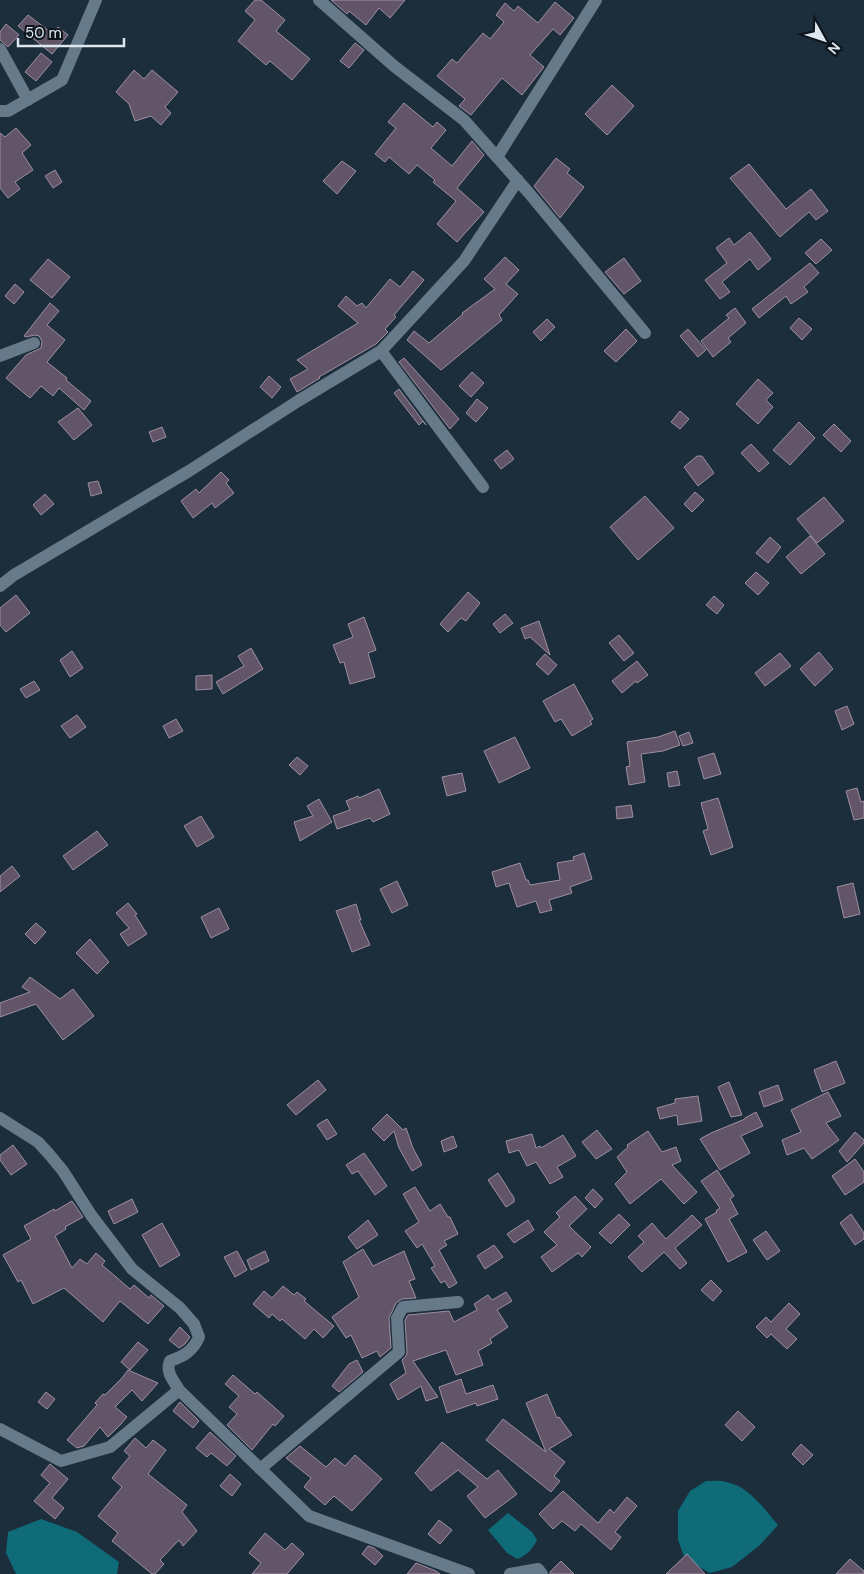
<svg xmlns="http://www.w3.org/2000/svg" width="864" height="1574" viewBox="0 0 864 1574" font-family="'DM Sans',sans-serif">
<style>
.water{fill:#0e6b77}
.building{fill:#625567;stroke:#9e8fa3}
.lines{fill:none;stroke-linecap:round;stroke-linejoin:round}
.minor{stroke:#677a89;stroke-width:12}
</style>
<rect width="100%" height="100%" fill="#1c2d3b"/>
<path class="water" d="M706,1481c7,0 14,-1 20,1 23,4 38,27 52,43l-18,20 -28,22 -22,6 -25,-14 -7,-19v-29l12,-20z
M508,1513l24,19 5,8c-4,9 -11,16 -20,19l-10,-6 -19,-23z
M41,1519l36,13 42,30 -2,12h-101l-10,-21 2,-21z"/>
<path class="building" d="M255,0h6l24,20 -9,11 34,28 -18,21 -22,-19 -4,4 -28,-24 17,-21 -10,-9z
M331,0h74l-15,18 -11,-10 -13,17 -17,-14 -2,3z
M555,2l19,16 -14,17 -7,-6 -23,26 14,12 -22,28 -20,-17 -31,37 -12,-9 6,-7 -28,-23 15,-17 5,4 26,-30 7,6 14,-17 -8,-7 9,-12 9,8 4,-5 20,17z
M28,15l25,19 5,-7 10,8 -16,19 -34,-28z
M6,24l13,11 -11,12 -8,-7v-8z
M355,43l9,7 -15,18 -9,-7z
M41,53l11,9 -16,19 -11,-9z
M134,70l10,9 8,-9 26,22 -13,15 6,6 -10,12 -10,-9 -16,5 -6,-17 -13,-12z
M612,85l22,21 -27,29 -22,-21z
M404,103l29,24 4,-5 9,8 -15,18 21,18 20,-25 12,14 -27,33 27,24 -27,30 -20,-18 19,-23 -23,-19 2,-2 -18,-15 -8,9 -20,-17 -4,5 -10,-8 21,-26 -8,-6z
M16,128l15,17 -9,8 11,17 -18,12 5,7 -12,9 -8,-10v-55l5,4z
M556,158l14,11 -3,4 17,14 -24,31 -26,-32z
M342,161l14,10 -19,23 -14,-13z
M749,164l37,45 25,-20 17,22 -12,9 -7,-8 -29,25 -50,-59z
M55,170l7,12 -9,6 -8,-12z
M750,232l21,27 -13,11 -8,-11 -28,23 8,10 -10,7 -15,-19 22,-17 -11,-15 13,-10 5,7z
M821,239l11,11 -16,14 -11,-11z
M505,257l14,13 -13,14 12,10 -19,21 3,5 -61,50 -34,-30 7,-9 15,12 34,-29 -1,-1 33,-24 -11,-10z
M624,258l17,23 -17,13 -19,-22z
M48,259l22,18 -18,21 -22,-18z
M810,263l9,10 -15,14 4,5 -17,12 -5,-8 -27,22 -7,-9z
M413,271l11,9 -30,35 2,2 -11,12 3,3 -12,12 -57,33 1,1 -23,14 -7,-13 18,-10 -11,-9 61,-37 -20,-17 8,-10 11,10 5,-3 4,5 24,-29 10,8z
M15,284l9,8 -10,12 -9,-8z
M50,303l9,8 -12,14 18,15 -18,22 20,16 -1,2 25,21 -7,9 -25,-22 -6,8 -12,-10 -11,12 -24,-20 20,-23 15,-7 1,-7 -3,-5 -4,-1 -9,2 -2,-1z
M735,308l11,15 -18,15 3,4 -18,15 -12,-16 28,-23 -3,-3z
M799,318l13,11 -10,11 -12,-12z
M547,319l8,8 -14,14 -8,-9z
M626,329l11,12 -21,21 -12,-11z
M688,329l18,21 -8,7 -18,-21z
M404,358l55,61 -9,10 -51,-67z
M472,372l12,11 -13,14 -12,-11z
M269,376l12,11 -9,11 -12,-11z
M758,379l15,14 -7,7 7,7 -15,17 -22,-20z
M399,389l27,36 -3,-4 -4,4 -25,-32z
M477,399l11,9 -12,14 -10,-9z
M78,408l14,17 -18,15 -16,-18z
M680,411l9,8 -9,10 -9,-7z
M799,422l16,16 -25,27 -17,-15z
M834,424l17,17 -10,11 -18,-17z
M162,427l4,10 -13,5 -4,-10z
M751,444l18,19 -10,9 -18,-19z
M507,450l7,9 -13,10 -7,-9z
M697,456h5l12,17 -16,13 -14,-19z
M221,472l8,8 -3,3 8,10 -19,15 -3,-5 -19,15 -12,-17 15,-12 3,4z
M98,481l4,12 -11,3 -3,-13z
M695,492l9,8 -12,12 -8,-8z
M45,494l9,10 -13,11 -8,-10z
M645,496l29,32 -36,32 -28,-33z
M824,497l20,24 -27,22 -20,-24z
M810,536l15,18 -24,20 -15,-17z
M770,537l11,10 -13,16 -12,-10z
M756,572l13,11 -11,12 -13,-12z
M468,592l12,11 -14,18 -5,-3 -13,14 -8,-8z
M16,595l14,18 -24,19 -6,-7v-17z
M714,596l10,9 -7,9 -11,-9z
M505,614l8,9 -13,10 -7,-9z
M364,617l12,33 -8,3 7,24 -25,7 -6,-22 -4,1 -7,-18 20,-8 -5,-13z
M539,621l11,34 -20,-18 -5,2 -4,-11z
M619,635l15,18 -10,8 -15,-18z
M251,648l12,21 -40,25 -7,-12 28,-16 -6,-10z
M72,651l11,17 -13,9 -10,-17z
M819,652l14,17 -18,17 -15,-17z
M780,653l11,13 -26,20 -10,-13z
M545,654l12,11 -9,10 -12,-11z
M637,661l11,14 -11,8 -1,-2 -14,12 -10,-12z
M212,675v14l-16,1v-14z
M34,681l6,9 -14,8 -6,-9z
M574,684l19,35 -3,2 2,3 -20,12 -11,-17 -6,3 -12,-21z
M847,706l7,18 -12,6 -7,-19z
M77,715l9,12 -16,11 -9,-12z
M176,719l7,12 -14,7 -6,-12z
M675,731l5,14 -17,6 -22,3 4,28 -16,3 -3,-18 4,-1 -3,-24 31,-5z
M689,732l4,11 -10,3 -4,-10z
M515,737l15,31 -31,15 -15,-32z
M714,753l7,21 -17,5 -6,-21z
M297,757l11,9 -8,9 -11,-10z
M677,771l3,14 -11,2 -2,-14z
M462,773l4,18 -19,5 -5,-19z
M857,788l4,14 3,-1v17l-10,2 -8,-29z
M379,789l11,25 -17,8 -3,-4 -33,11 -4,-13 17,-6 -4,-9 12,-5 1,2z
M718,798l15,49 -22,8 -8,-24 5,-2 -7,-26z
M319,799l13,23 -32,19 -6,-19 19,-6 -6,-10z
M631,805l2,12 -16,2 -1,-12z
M201,816l13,21 -17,10 -13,-21z
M97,831l11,14 -35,25 -10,-14z
M584,853l8,26 -22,8 2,6 -23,7 3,10 -12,3 -4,-12 -19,6 -8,-24 -13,4 -4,-15 28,-9 6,17h2l2,5 30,-5 -3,-17 17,-3 -1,-3z
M12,866l8,10 -20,16v-16z
M397,881l11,24 -16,8 -12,-24z
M853,883l7,31 -16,4 -7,-31z
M128,903l9,11 -2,1 12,19 -19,12 -8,-12 9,-6 -13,-15z
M356,904l5,16h-2l11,25 -18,7 -16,-41z
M219,908l10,21 -18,9 -10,-21z
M36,923l10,9 -11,12 -10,-10z
M90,939l19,23 -12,12 -21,-21z
M30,977l30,22 13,-10 21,27 -31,24 -27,-36 -36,13v-14l30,-11 -8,-5z
M836,1061l9,22 -23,9 -8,-22z
M318,1080l8,10 -30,25 -9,-10z
M729,1082l13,33 -11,2 -13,-30z
M778,1085l5,15 -19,7 -5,-15z
M828,1092l13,24 -15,7 13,17 -27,19 -8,-11 -17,7 -5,-15 19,-8 -10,-22z
M698,1096l4,25 -24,4 -1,-10 -17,4 -3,-11 18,-5v-4z
M756,1112l7,14 -22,10 9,17 -30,17 -20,-31 11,-6 34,-14v-1z
M387,1114l16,16 3,-2 7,20 9,17 -10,6 -13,-23 -5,-17 -10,10 -12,-12z
M327,1119l10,15 -10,6 -10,-15z
M597,1130l15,19 -16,10 -14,-17z
M648,1131l14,21 14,-5 5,14 -9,4 25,27 -13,12 -23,-25 -31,25 -15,-20 12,-12 -10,-15 11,-10 -1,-2z
M855,1132l9,8v3l-17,19 -8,-11z
M532,1134l4,14 4,-2 1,2 22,-13 13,21 -19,11 6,10 -13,7 -14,-22 -9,4 -8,-16 -10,3 -3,-12z
M453,1136l4,11 -13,5 -3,-11z
M13,1145l14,19 -16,11 -11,-15v-5z
M364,1153l23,33 -12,9 -17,-24 -6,3 -6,-9z
M855,1159l9,13v10l-19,13 -13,-19z
M717,1170l17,26 -4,3 8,15 -9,5 18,33 -19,10 -23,-43 12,-7 -1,-1 4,-3 -19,-27z
M498,1173l16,25v4l-8,5 -18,-27z
M415,1187l15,24 10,-7 8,13h2l8,17 -14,7 3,4 -8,5 18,33 -8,5 -4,-7 -4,2 -10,-15 4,-2 -13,-22 -5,4 -12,-17 14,-9 -16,-28z
M593,1189l10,10 -8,9 -10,-10z
M575,1196l12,13 -18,17 22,21 -9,10 -4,-4 -26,19 -11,-15 16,-12 -13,-13 16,-15 -4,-4z
M132,1199l6,13 -24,12 -6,-13z
M72,1201l11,16 -18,10 1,2 -11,7 17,32 8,-9 7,5 9,-11 9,8 -3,4 28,24 4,-4 15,13 2,-3 13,11 -16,18 -28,-23 -17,21 -39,-34 -31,16 -12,-24 -3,2 -15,-27 28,-16 -7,-13 30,-17 1,2z
M619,1214l11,11 -19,19 -12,-11z
M851,1214l13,19v6l-9,6 -15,-22z
M692,1215l10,10 -27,23 12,15 -7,6 -16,-17 -22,20 -14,-15 16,-15 -6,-6 14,-13 14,16z
M368,1220l10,15 -21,14 -9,-12z
M528,1220l6,10 -20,13 -7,-9z
M162,1223l18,32 -20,12 -18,-32z
M766,1231l14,20 -13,9 -14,-20z
M494,1245l9,12 -18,12 -8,-13z
M363,1249l10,17 31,-15 11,28 -6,2 7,17 -14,1 -6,4 -7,15 2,30 -11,9 -3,-6 -15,7 -11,-23 -5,3 -14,-21 27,-20 -16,-35z
M237,1251l10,19 -12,7 -11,-20z
M265,1251l4,10 -18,9 -4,-10z
M711,1280l11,11 -9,10 -12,-11z
M283,1286l11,9 3,-3 9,7 -2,2 30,25 -11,12 -9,-9 -9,10 -23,-20 -2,2 -8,-7 -3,4 -16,-14 11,-13 8,7z
M506,1292l6,9 -15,9 11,17 -18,12 2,4 -14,8 5,14 -27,10 -10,-25 -33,11 25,36 -12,4 -5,-15 -23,14 -8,-16 16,-11 -4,-13 4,-4 1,-4 -2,-32 3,-5 41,-4 5,11 23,-12 -3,-6 14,-9 4,5z
M789,1303l11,11 -14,15 11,10 -10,10 -16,-15 -4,4 -11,-11 10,-10 5,5z
M180,1327l10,10 -5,7 -6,4 -10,-8z
M138,1342l10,8 -18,20 -9,-8z
M357,1360l6,12 -24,20 -7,-6 17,-22z
M128,1370l30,13 -16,18 -10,-11 -17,17 12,10 -6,7 -13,13 -8,-10 -16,19 -7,2 -10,-8 30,-35 -2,-2 8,-9 2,1 17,-17z
M233,1375l22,19 2,-2 27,24 -9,10 -2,-2 -21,26 -25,-25 10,-11 -8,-7 10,-11 -14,-12z
M461,1379l5,15 27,-9 5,14 -21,7 -1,-3 -29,10 -8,-26z
M46,1392l9,7 -8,10 -9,-7z
M547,1394l10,24 2,-1 13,18 -23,14 16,13 -11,14 6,5 -9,11 -65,-52 17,-21 43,33 -20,-49z
M180,1402l19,19 -6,7 -20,-17z
M738,1411l17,16 -13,14 -17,-16z
M210,1432l26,24 -9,10 -16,-13 -4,4 -11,-9z
M135,1438l11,10 7,-8 13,10 -18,24 39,31 -5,7 15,19 -14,15 -4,-6 -19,20 4,4 -9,10h-3l-40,-33 6,-8 -20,-17 24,-29 -10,-9 18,-22 -6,-5z
M442,1442l45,37 11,-9 19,24 -32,24 -18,-22 11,-9 -20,-17 -27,21 -16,-18z
M801,1444l12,11 -10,10 -11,-11z
M300,1446l26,21 9,-9 10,8 10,-11 27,24 -30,32 -18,-15 -9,9 -21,-18 7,-9 -25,-20z
M50,1464l18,15 -16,19 12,10 -9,11 -21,-18 16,-18 -9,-8z
M230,1474l11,10 -9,12 -12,-10z
M563,1491l35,32 12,-14 4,4 13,-16 10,9 -22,26 6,5 -10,13 -30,-26 -6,7 -13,-10 -9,8 -14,-15z
M439,1520l13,10 -12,14 -12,-10z
M265,1533l20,17 7,-7 12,11 -17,20h-35l9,-11 -12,-10z
M368,1546l6,2 9,8 -8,9 -13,-11z
M687,1554l18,20h-39z
M850,1559l14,12v3h-28z
M561,1561l13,13h-24v-2z
M416,1563l20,8 4,3h-33z"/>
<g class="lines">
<path class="minor" d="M319,0l75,66 70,54 65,73 116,140
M0,49l28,51
M0,111h8l54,-31 34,-80
M497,157l99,-157
M381,351l102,136
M0,356l34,-13
M0,586l14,-11 175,-104 109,-70 83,-50 83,-90 54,-81
M0,1118l38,24 11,12 14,17 28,44 41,54 48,39 14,16 5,13c-6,14 -15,19 -29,24 -5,11 4,20 9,29
M0,1429l61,32 49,-14 69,-57 130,126 160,58
M260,1469l139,-117 -2,-34 6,-11 55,-5
M510,1574l28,-5 4,5"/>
</g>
<g transform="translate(824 40) rotate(130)" stroke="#0d151b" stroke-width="4" paint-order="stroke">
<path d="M0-4L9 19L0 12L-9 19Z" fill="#dce7f0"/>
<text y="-8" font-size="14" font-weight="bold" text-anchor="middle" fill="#dce7f0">N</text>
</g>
<path d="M18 38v8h106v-8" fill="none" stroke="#dce7f0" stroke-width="2.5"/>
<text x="25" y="38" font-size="15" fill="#dce7f0" stroke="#0d151b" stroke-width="4" paint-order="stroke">50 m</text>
</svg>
